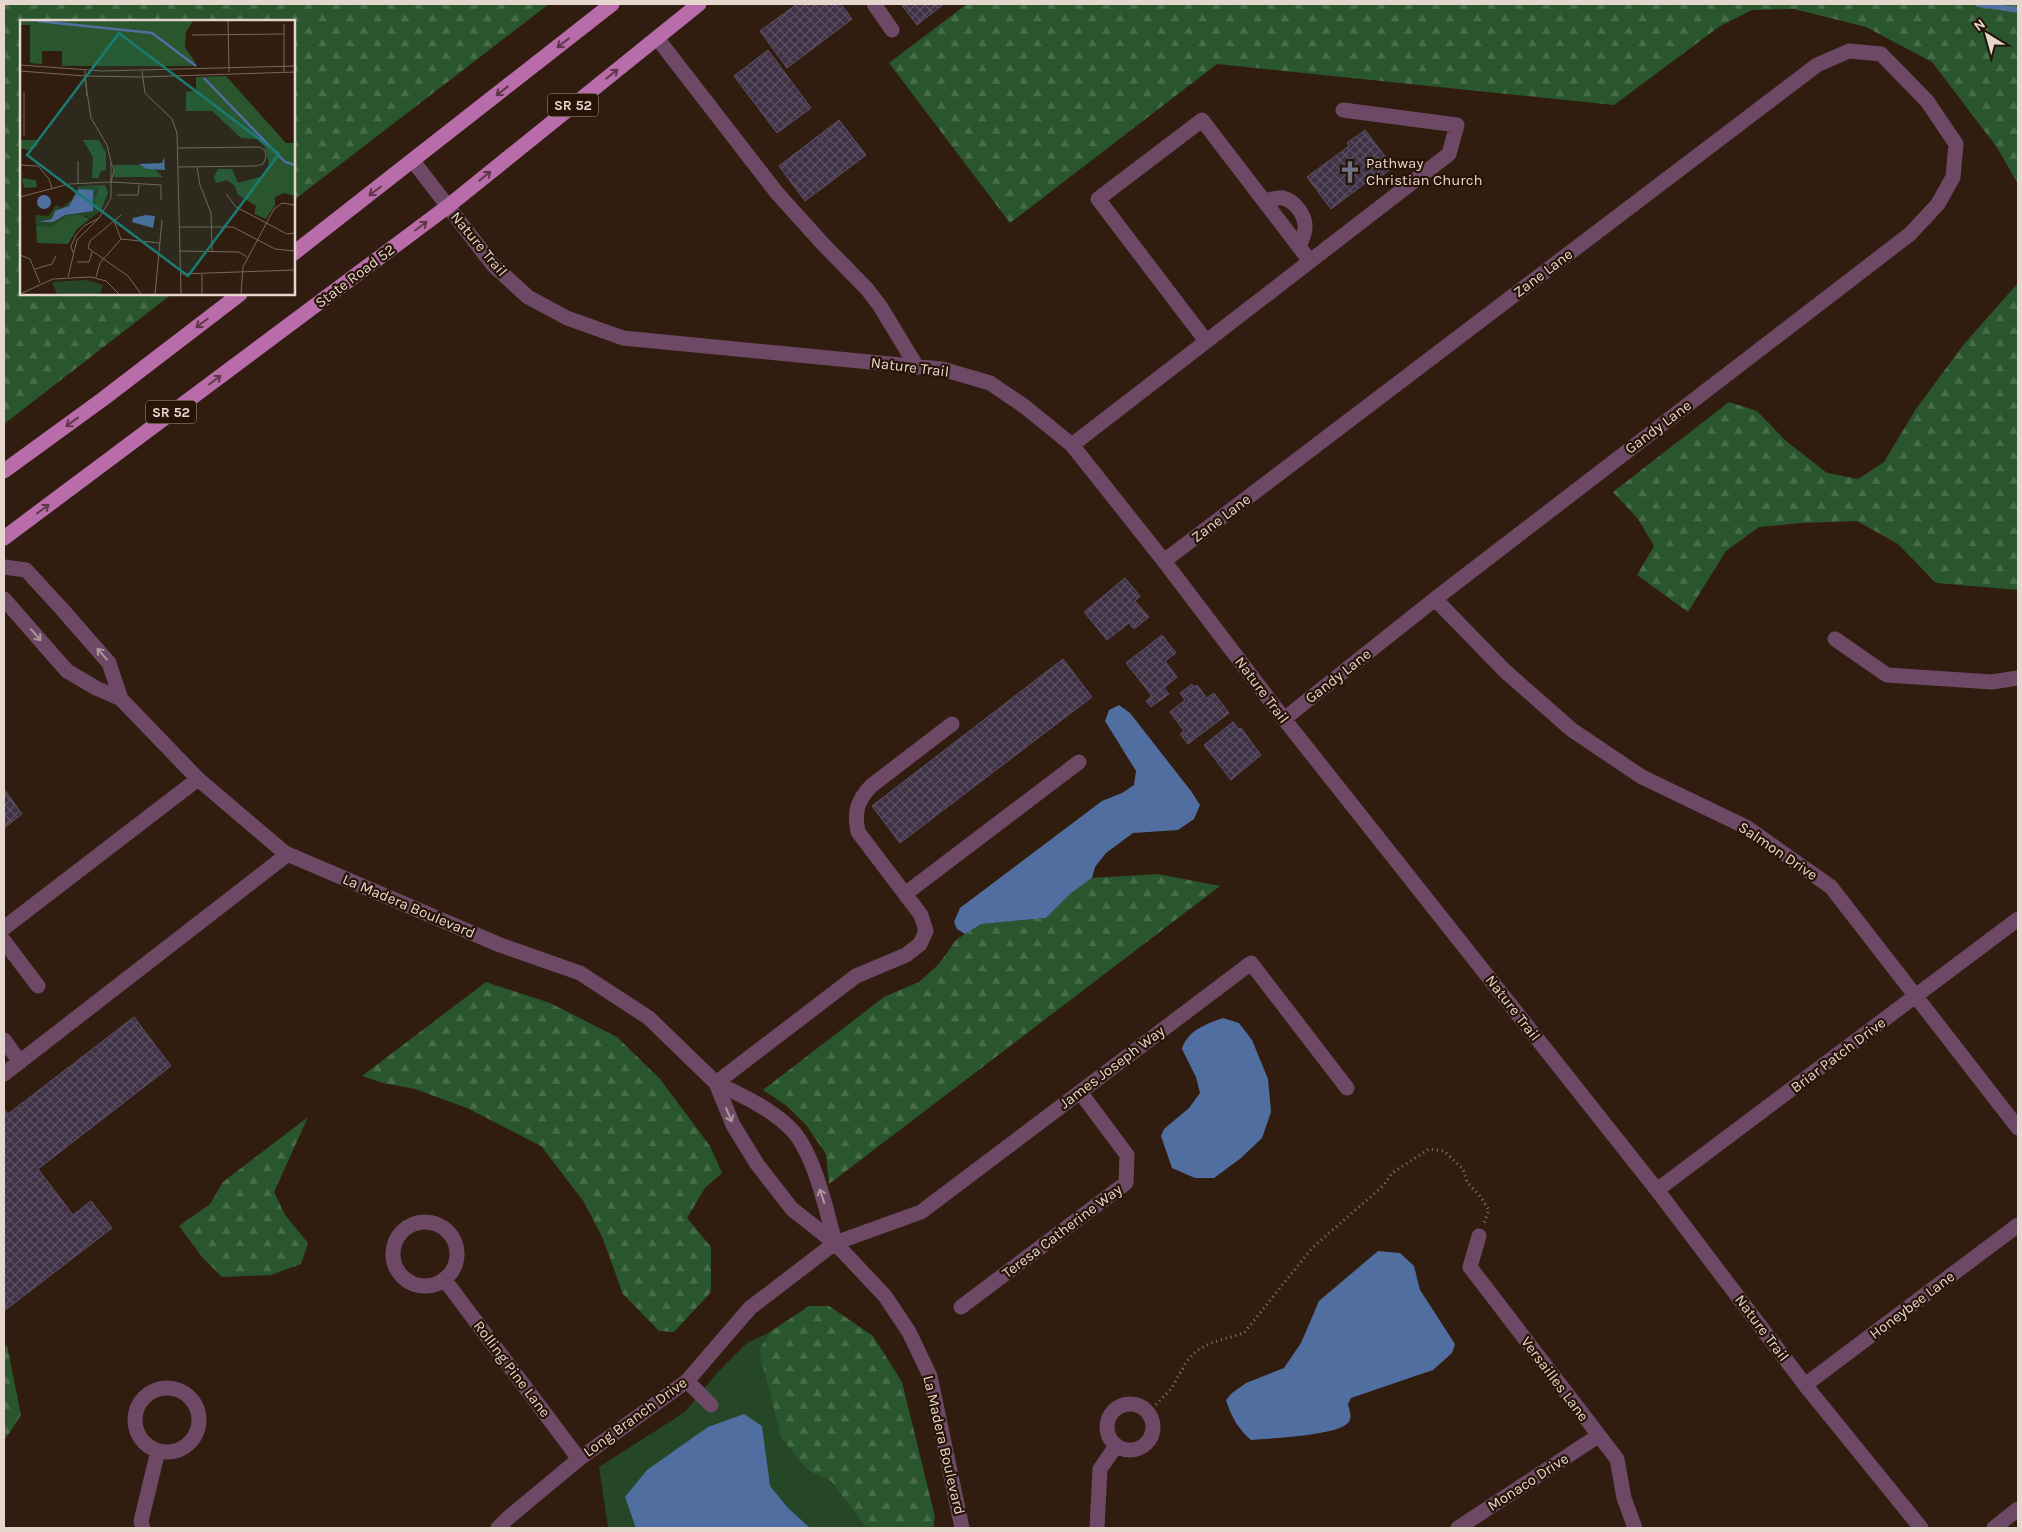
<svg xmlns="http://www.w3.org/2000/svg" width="2022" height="1532" viewBox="0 0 2022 1532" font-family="Karla,sans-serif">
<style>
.grass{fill:#264628}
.forest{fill:url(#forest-firs)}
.water{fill:#506fa0}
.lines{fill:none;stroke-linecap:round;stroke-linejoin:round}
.stream{stroke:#506fa0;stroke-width:5.5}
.building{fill:url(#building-cross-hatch);stroke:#5d4f66}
.path{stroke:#8b7a6f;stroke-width:3;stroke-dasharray:1 4;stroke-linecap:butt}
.minor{stroke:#6e4966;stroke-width:15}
.major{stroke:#b86ca9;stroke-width:15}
.oneway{stroke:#613747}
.oneway2{stroke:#af979f}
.labels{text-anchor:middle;stroke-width:4.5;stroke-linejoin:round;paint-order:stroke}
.shield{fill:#271406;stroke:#ac9c92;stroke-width:1}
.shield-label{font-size:14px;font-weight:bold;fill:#e5d7ce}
.poi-label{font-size:15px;fill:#e5d7ce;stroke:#271406;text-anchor:start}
.street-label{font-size:15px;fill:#e5d7ce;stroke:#271406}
.inset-river{fill:none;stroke:#506fa0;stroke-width:2.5}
.inset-road{fill:none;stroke:#79675b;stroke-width:1}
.view{fill:#1a7b73;fill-opacity:0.15;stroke:#1a7b73;stroke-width:2.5}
.inset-edge{fill:none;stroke:#e5d7ce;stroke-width:2.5}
</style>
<defs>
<pattern id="forest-firs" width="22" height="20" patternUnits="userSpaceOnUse" patternTransform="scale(1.25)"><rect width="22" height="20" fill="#29562c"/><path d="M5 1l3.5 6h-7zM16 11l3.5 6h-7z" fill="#486e49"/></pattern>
<pattern id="building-cross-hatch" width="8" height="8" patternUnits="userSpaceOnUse" patternTransform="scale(1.25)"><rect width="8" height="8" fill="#3f3247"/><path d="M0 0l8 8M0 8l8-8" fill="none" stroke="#5b4f60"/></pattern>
</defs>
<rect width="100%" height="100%" fill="#311d0f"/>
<path class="grass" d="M770,1332l-11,18 49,121 23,10 35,47h-258l-9,-61 86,-55 32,-39 30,-30z"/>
<path class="forest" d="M4,4h545l-255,196v-179h-273v273h151l-168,130z
M967,4h1051v180l-22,-38 -64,-84 -66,-35 -72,-18 -42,1 -32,16 -106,79 -397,-41 -207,159 -121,-160z
M2018,283v307l-82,-7 -38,-39 -41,-23 -56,2 -42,4 -33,24 -38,61 -51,-37 17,-29 -16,-27 -25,-27 116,-90 28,9 29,30 41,32 31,6 26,-17 32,-53 48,-65z
M1158,874l62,12 -391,298 -3,-30 -20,-29 -19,-19 -24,-16 121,-93 35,-15 20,-18 17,-24 24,-16 66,-6 24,-24 22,-16z
M486,982l64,21 67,34 43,42 50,67 12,27 -17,15 -18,30 24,29v45l-37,40 -15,-1 -36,-37 -20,-55 -19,-37 -43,-56 -74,-38 -52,-19 -32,-6 -21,-7z
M308,1117l-34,75 11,23 23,28 -7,21 -30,11 -49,2 -19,-19 -24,-32 31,-22 13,-22z
M809,1306h20l44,30 29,46 33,135 -2,11h-67l-35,-47 -23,-10 -27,-34 -22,-87 11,-18z
M7,1345l14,70 -17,26v-93z"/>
<path class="water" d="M1119,705l11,8 61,78 9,14 -6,14 -16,11 -45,3 -27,20 -11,14 -3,11 -22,16 -24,24 -65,6 -16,10 -8,-5 -3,-7 6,-14 142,-107 20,-8 12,-8 2,-14 -31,-50 4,-11z
M1223,1018l16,5 13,17 16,39 3,33 -9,26 -21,20 -27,20h-19l-23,-10 -11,-32 3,-7 25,-21 11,-15 -4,-16 -14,-28c5,-18 24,-25 41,-31z
M1378,1251l22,2 14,13 6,24 35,54 -3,9 -19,17 -82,28 -3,6c1,6 5,13 0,19 -13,13 -77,15 -97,17 -13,-11 -20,-24 -25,-40l6,-7 14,-10 38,-15 17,-25 18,-42z
M744,1414l18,12 8,60 18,22 22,20h-174l-11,-31 22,-27 61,-43z"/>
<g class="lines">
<path class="stream" d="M1978,4l40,6"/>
</g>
<path class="building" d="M797,4h44l11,15 -65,49 -27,-37z
M901,4h43l-27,21z
M768,50l43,58 -34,25 -43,-57z
M839,120l27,35 -61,46 -26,-35z
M1365,130l28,37 -18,14 -3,-3 -41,31 -24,-32 42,-31 -2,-3z
M1125,578l15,18 -5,5 14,16 -15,12 -5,-6 -22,17 -23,-28z
M1162,635l14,18 -11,8 12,16 -13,11 5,6 -18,13 -5,-6 6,-5 -26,-33z
M1063,659l29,38 -192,146 -28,-37z
M1192,684l2,3 3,-2 10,13 7,-5 15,20 -41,31 -8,-10 4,-3 -14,-19 15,-12 -5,-7z
M1233,722l6,7 2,-1 20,27 -30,25 -27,-35z
M4,789l18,25 -18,14z
M134,1017l37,49 -133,103 35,46 18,-14 21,27 -108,83v-202l4,5z"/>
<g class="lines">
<path class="path" d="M1149,1412l22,-23 16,-28 9,-10 15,-8 33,-10 68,-85 72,-63 8,-12 37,-24 15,2 19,18 4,13 13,14 9,14 -5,13"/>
<path class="minor" d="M874,4l18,26
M657,38l120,155 46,51 44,45 13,17 37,61
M413,161l80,104 35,32 39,21 56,20 319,31 48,14 34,23 48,39 92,116 120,158 373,471 148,195 116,143
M1264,201c6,-1 13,-4 19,-3 12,3 23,18 22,30 0,6 -4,13 -6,19
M1206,341l-108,-142 104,-79 108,141
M1072,445l377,-291 8,-29 -114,-15
M1164,561l653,-496 32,-14 32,3 46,47 29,43 -3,33 -15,27 -28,30 -475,365 -151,120
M4,567l22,3 35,38 48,55 12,36
M4,599l63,72 29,17 25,11 77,80 87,74 215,92 80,28 69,45 67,65 140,-107 50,-21 14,-11 6,-13 -5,-16 -63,-83c-4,-20 -1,-31 13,-46l81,-62
M1435,599l70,72 67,59 70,47 104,50 85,60 187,241
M1835,639l52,36 105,7 26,-4
M905,894l174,-132
M4,928l194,-149
M4,941l34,45
M4,1040l16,22
M4,1074l284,-220
M1657,1190l361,-271
M393 1254a32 32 0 1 1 64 0a32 32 0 1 1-64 0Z
M1479,1236l-9,31 147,192 7,39 11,30
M835,1243c-8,-31 -21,-91 -44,-114 -21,-21 -48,-33 -75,-46l17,42 24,39 35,45 43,34 50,53 24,36 21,44 32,152
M444,1279l135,180
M961,1307l165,-124 1,-28 -47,-63
M687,1381l24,24
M1805,1385l213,-160
M135 1420a32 32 0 1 1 64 0a32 32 0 1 1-64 0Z
M1107 1427a23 23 0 1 1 46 0a23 23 0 1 1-46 0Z
M143,1528l-2,-7 17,-70
M498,1528l10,-10 71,-59 108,-78 63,-73 85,-65 86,-31 330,-249 96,125
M1097,1528l3,-59 16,-23
M1458,1528l140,-92
M1994,1528l24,-19"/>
<path class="major" d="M294,253l318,-249
M4,471l99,-72 137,-105
M4,538l443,-331 252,-203"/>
</g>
<defs><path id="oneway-shaft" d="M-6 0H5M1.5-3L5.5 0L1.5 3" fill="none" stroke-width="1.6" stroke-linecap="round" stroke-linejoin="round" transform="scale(1.25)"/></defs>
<g class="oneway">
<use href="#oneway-shaft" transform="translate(563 43) rotate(142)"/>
<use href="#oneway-shaft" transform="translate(612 74) rotate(-39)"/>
<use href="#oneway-shaft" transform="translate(502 91) rotate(142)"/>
<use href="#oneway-shaft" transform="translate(485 176) rotate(-39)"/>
<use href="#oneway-shaft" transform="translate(375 191) rotate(143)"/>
<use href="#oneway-shaft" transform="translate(421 226) rotate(-37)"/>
<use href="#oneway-shaft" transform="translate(202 323) rotate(143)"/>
<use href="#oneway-shaft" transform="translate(215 380) rotate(-37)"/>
<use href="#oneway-shaft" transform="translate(72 422) rotate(144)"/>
<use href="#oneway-shaft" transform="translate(43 509) rotate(-37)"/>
</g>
<g class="oneway2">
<use href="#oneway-shaft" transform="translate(36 635) rotate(49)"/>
<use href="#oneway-shaft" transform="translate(102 654) rotate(-131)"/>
<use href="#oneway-shaft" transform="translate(729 1115) rotate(68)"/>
<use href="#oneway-shaft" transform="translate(822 1196) rotate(-108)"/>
</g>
<defs>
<symbol id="church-bare" viewBox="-9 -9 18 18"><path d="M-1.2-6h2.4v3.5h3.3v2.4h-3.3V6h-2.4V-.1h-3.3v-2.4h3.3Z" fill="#6b7280" stroke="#271406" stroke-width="2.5" paint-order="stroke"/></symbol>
</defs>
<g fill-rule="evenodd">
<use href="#church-bare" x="1334" y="156" width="32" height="32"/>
</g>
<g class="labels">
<g class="shield">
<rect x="548" y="93.5" width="50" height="23" rx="4"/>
<rect x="146" y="400.5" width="50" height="23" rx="4"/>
</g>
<g class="shield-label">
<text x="573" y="110">SR 52</text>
<text x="171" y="417">SR 52</text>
</g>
<g class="poi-label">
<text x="1366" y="168">Pathway<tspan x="1366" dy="17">Christian Church</tspan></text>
</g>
<g class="street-label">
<text transform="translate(479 244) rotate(50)" y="5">Nature Trail</text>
<text transform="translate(1543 273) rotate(-37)" y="5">Zane Lane</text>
<text transform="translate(355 276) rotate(-37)" y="5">State Road 52</text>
<text transform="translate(910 367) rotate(7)" y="5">Nature Trail</text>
<text transform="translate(1658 427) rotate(-37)" y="5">Gandy Lane</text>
<text transform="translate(1221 518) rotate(-37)" y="5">Zane Lane</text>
<text transform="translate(1338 676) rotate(-38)" y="5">Gandy Lane</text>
<text transform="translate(1262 690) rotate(53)" y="5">Nature Trail</text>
<text transform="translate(1778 851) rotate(34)" y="5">Salmon Drive</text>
<text transform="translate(409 906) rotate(23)" y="5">La Madera Boulevard</text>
<text transform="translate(1513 1008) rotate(52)" y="5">Nature Trail</text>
<text transform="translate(1838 1055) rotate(-37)" y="5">Briar Patch Drive</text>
<text transform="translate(1112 1067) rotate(-37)" y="5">James Joseph Way</text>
<text transform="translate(1062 1231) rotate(-37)" y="5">Teresa Catherine Way</text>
<text transform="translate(1912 1305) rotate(-37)" y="5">Honeybee Lane</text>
<text transform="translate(1762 1328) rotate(53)" y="5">Nature Trail</text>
<text transform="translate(512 1369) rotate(53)" y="5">Rolling Pine Lane</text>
<text transform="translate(1555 1379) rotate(53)" y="5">Versailles Lane</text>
<text transform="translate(635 1417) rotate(-36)" y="5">Long Branch Drive</text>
<text transform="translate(944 1445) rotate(77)" y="5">La Madera Boulevard</text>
<text transform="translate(1528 1482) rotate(-33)" y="5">Monaco Drive</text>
</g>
</g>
<g transform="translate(20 20)">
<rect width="275" height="275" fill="#311d0f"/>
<path d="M80,165l-5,9 6,17 -11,8 -3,-3h-21l-14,11 -16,-2 -1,-10 14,1 7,-11 5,3 10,-8 8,-14zM67,260l16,5 -3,9h-43l-5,-12z" fill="#264628"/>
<path d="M0,1h173l-7,11 -1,15 10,15 -3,4h-130v-15h-20v13l-12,-1v-38h-10zM206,56l60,67h9v53l-11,-3 -9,4v8l-9,14 -12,-5 2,-8 -18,-11 -3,-9 -8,-6 -11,3 -2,-6 4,-8h14l6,14 25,-7 6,-12 -4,-17 -8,-8 -16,-1 -29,-27h-26v-19l10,-1v-14zM0,120h16l3,1 -3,6 -8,3 -8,-2zM63,120h16l7,13v17l-5,1 -3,7h-6l1,-21zM94,145h28l11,3 10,9h-49zM2,158l14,2 1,7 -13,1zM79,166l6,-1 3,7 -7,19 -5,-2 -1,-11zM46,196l15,-1 9,4 -13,10 -9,15 -31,-1 -1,-18 16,2z" fill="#29562c"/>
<path d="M144,137l1,13 -18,-1 -8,-5 23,-1zM59,169l14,1v21l-28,4 -12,7h-14l13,-3 3,-8 14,-5zM17 182a7 7 0 1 1 14 0a7 7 0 1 1-14 0ZM126,195l9,1 -2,12 -21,-6 1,-4z" fill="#506fa0"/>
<path class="inset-river" d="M18,1l114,12 44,33M184,58l81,84 10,3"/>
<path class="inset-road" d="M208,1l1,51M264,4v48M172,15l92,-1M0,45l83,6 192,-5M0,51l65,5 57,1 153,-5M65,51l2,25M122,51l3,22 27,26 5,14 4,161M65,59l6,39 16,27 4,17M4,72v44M158,128l81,-1 6,3 1,7 -3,7 -7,2 -78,1M0,145l18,1 11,13 3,9M177,147l3,18 11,28 1,38M58,164v-23M206,174l10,13 51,27 8,-1M97,175h21l1,-10M0,177l49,-13 42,-2 50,3v15M101,195l-31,26 -2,7 40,28 13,18M79,198l12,-20v-36l3,8 -3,12M94,201l7,18M159,207h54l42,22 20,2M159,231l60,1 8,5M0,235l10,4 10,24M57,242h12l3,-10M15,249l17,-5 4,-8M160,254l115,-4M182,254v20M48,257l9,-37 22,-22 -15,8 -8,9 -5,11 2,7M76,257l4,-14 21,-24 39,4M0,274l33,-15 38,-2 15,4 13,13M135,274l7,-74M221,274l2,-27 31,-58 8,-6 13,2"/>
<path class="view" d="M99,13l160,121 -91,122 -161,-121z"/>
<rect width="275" height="275" class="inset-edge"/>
</g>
<rect width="2022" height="1532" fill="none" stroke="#e5d7ce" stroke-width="10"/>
<g transform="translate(1987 35) rotate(323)" stroke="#271406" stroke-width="4" paint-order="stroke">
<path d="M0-4L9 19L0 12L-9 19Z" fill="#e5d7ce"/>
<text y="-8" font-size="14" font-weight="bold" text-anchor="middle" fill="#e5d7ce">N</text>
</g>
</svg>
